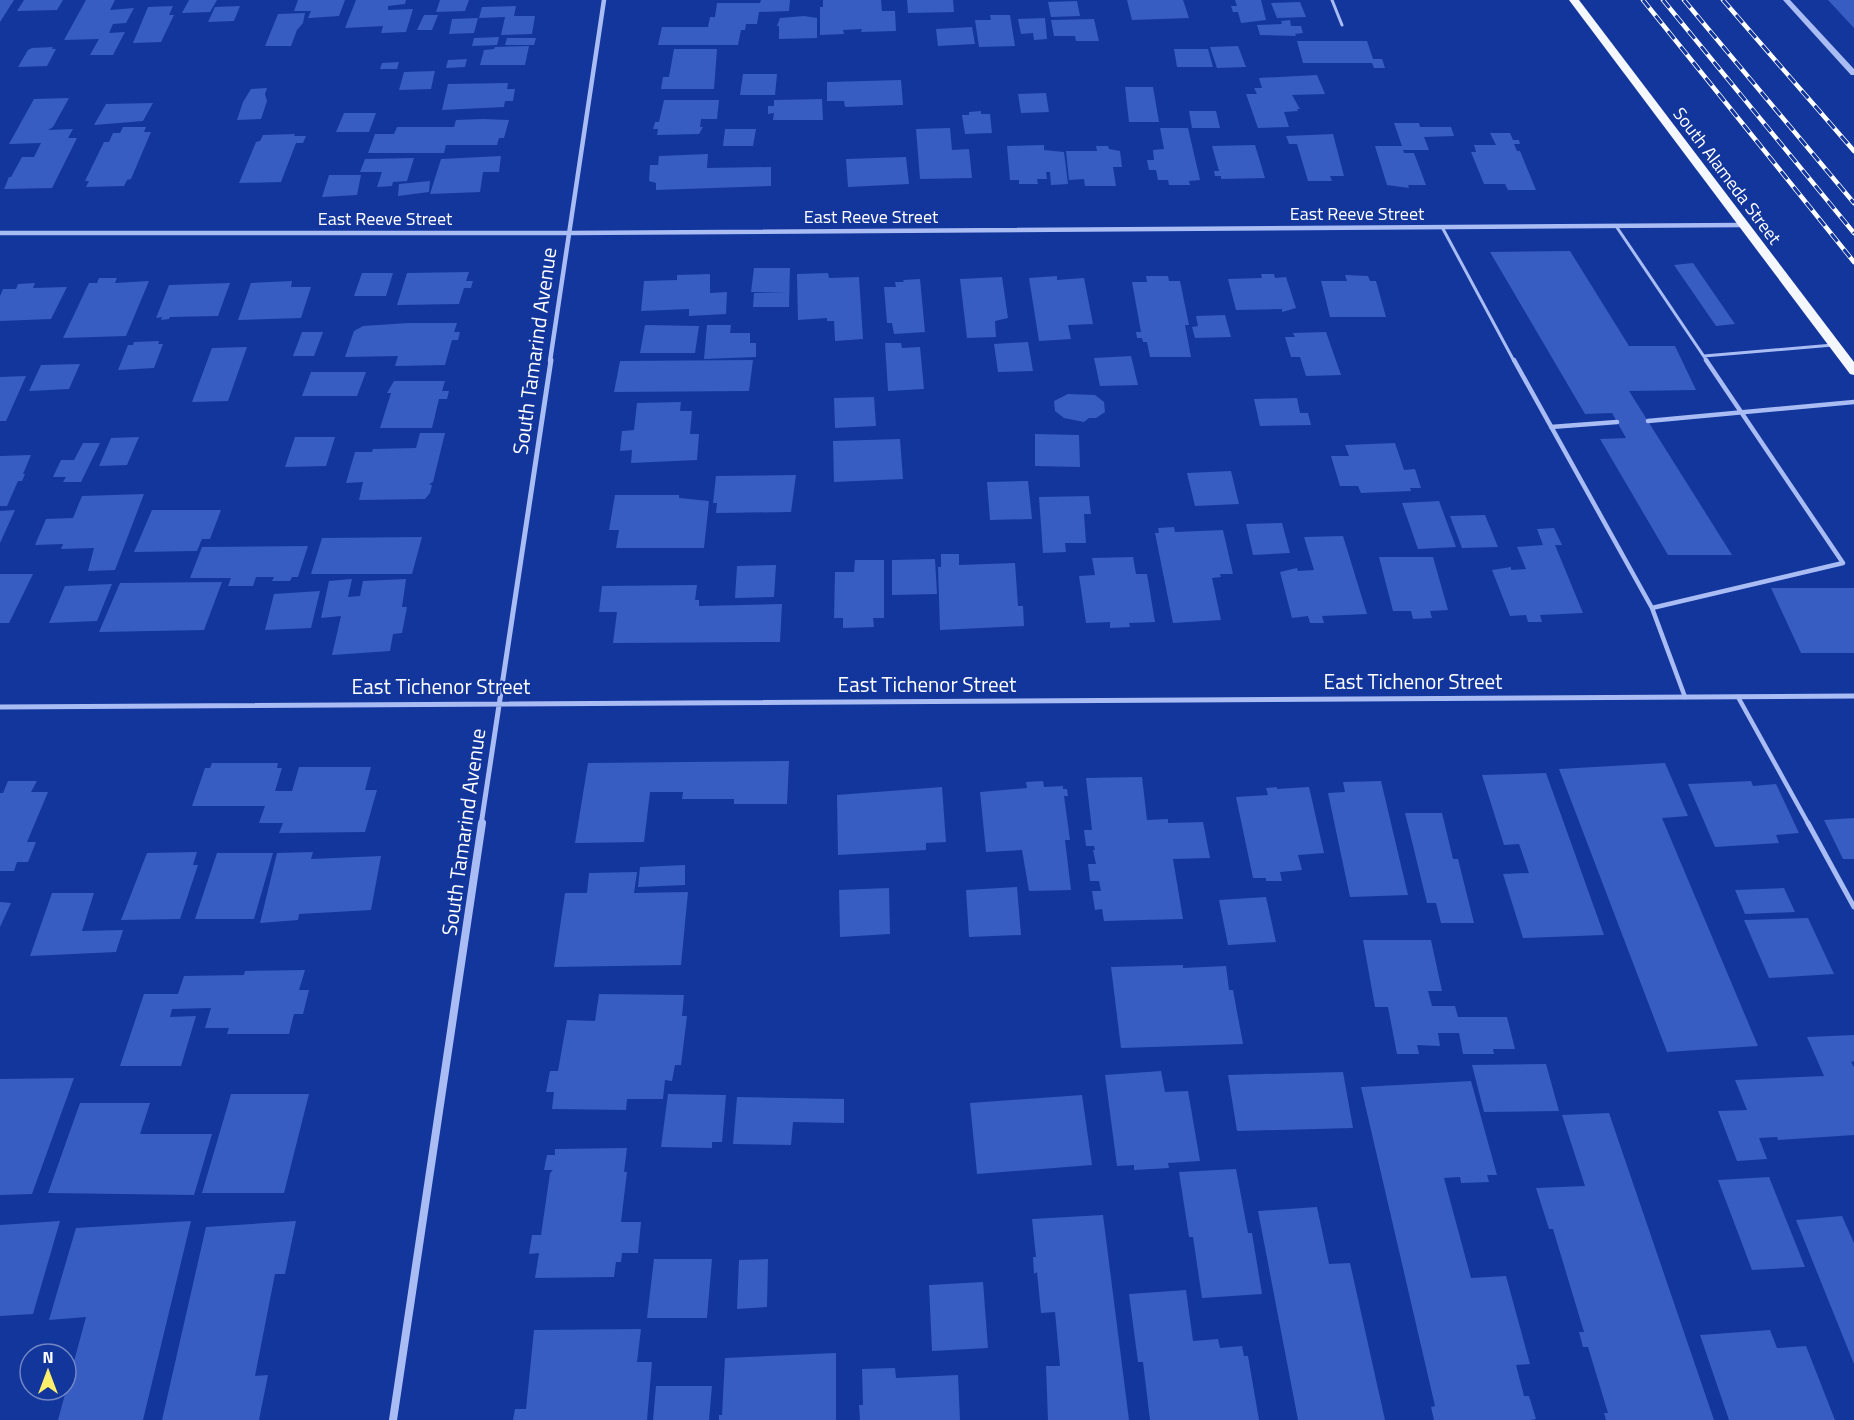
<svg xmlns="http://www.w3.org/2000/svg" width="1854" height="1420" viewBox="0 0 1854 1420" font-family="'Titillium Web',sans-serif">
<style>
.building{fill:#375cc2}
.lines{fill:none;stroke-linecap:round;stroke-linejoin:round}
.service-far2{stroke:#a9bdf4;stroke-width:3}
.service-far1{stroke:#a9bdf4;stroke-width:4.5}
.service{stroke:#a9bdf4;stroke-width:5}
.minor-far2{stroke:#a9bdf4;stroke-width:4.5}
.minor-far1{stroke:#a9bdf4;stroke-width:5}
.minor{stroke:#a9bdf4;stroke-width:8}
.tertiary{fill:#a9bdf4;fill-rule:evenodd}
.primary{fill:#f5f7ff;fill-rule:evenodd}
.rail-casing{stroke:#fff;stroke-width:4.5}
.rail{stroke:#13369c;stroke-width:3;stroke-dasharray:10;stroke-linecap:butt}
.labels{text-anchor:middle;stroke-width:4.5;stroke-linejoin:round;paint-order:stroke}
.far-street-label{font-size:18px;fill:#fff;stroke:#13369c}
.street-label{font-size:21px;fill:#fff;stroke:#13369c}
</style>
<rect width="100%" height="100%" fill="#13369c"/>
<path class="building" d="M0,0h14l-14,22z
M24,0h39l-6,10 -40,1z
M86,0h29l-5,10 24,-2 -8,15 -13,1 -4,9 16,-1 -12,23h-23l9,-16 -35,1z
M189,0h28l-7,12 -28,1z
M298,0h47l-6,16 -29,2h-2l3,-7h-17z
M356,0h50l-1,4 -17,2v4l25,-1 -7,23 -25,1 2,-7 -38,2z
M440,0h29l-4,11 -29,1z
M761,0h29l-1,11 -30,1 -2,12h-11l-1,6h-4l-3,15h-80l4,-18h46l2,-10h5l2,-14h43z
M823,0h58l1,11h13l1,20 -35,1 1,-3 -19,1 1,4 -24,1v-28h3z
M907,0h46l1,12 -46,1z
M1127,0h56l6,18 -57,2z
M1235,0h26l5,20 -25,3 -3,-11h-5l-2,-6h6z
M1828,0h26v28z
M1077,1l3,15 -29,1 -3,-15z
M1300,2l6,15 -29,1 -6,-15z
M173,6l-4,9h5l-13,27 -28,1 15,-36z
M240,6l-6,15 -26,1 7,-15z
M516,6l-2,10h21l-3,18 -31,1 4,-18 -26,1 3,-11z
M305,13l-2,10 -6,7 -6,16h-26l13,-32z
M424,15h14l-6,15h-15z
M990,15h20l5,31 -36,1 -4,-27h16z
M804,16l13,2v20l-38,1v-13h-2l3,-8z
M478,18l-4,15 -25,1 3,-15z
M1045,18l2,21 -13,1 -1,-7 -12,1 -3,-15z
M1094,19l5,22h-23l-1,-5h-21l-3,-16z
M1290,20l1,6h10l2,7 -8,1 1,2 -36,-1 -3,-10 25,-1 -1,-3z
M972,27l3,17 -37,2 -2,-17z
M499,37l-2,8 -25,1 2,-8z
M507,38h29l-2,7h-29z
M1297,41h70l6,18h9l3,9h-11l-2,-5h-69z
M529,46l-4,19h-45l4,-15 10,-1 1,-2z
M1238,46l8,21 -29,1 -7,-21z
M53,47l-1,2h4l-9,17 -29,1 10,-17 4,-2z
M674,49h43l-3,40h-53l2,-12h6z
M1174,49h34l5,18h-36z
M467,59l-2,8 -19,1 2,-8z
M399,62l-2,7h-17l2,-6z
M435,71l-4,18 -32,1 5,-18z
M743,74h34l-2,21h-35z
M1317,75l8,19 -33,1 8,14h-3l1,2 -14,1 5,15 -31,1 -12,-34h11l-3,-6h8l-3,-10z
M901,80l2,25 -58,2 -1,-6h-17v-19z
M508,83l-1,6h8l-2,12h-8l-1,6 -62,3 6,-26z
M1125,87h28l6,35h-30z
M267,88l-2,6 2,7 -6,18 -24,1 6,-18 8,-13z
M1046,93l3,19 -28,1 -3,-19z
M69,98l-16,29 -5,3 25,-1 -5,9h9l-25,50 -48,1 5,-12h2l11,-20h12l7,-14 -32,1 25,-45z
M822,99l1,21h-50l1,-7 -6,1v-8h6v-6z
M664,100h55l-2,19h-16l-1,8h3l-4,7 -42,1 1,-6h-5l2,-7h4z
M153,103l-10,18 -49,4 12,-21z
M981,111v3h9l2,19 -27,1 -3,-19h7v-3z
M1189,111h27l4,17h-28z
M344,113h32l-7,19h-33z
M483,119l26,1 -5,18h-5l-2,7h-51l-2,8h-76l7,-19h19l3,-7h57l2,-7z
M1394,123h25l1,4h31l3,9 -30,1 5,13h-26l1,3h10l12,32h-18l1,3 -22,-3 -12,-39h27z
M123,127h23l-2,5h7l-20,47 -4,1 -3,6 -38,1 3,-6h-4l19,-39h5l4,-9h7z
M950,128l2,22 17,-1 3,29 -52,1 -4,-50z
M1160,128h28l12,52 -11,1 1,4h-21l-1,-5h-10l-2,-10h-7l-2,-10h7l-1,-10 11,-1z
M725,129h31l-3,17h-30z
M1490,133h20l3,7h6l1,4h-6l3,7h3l16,39h-28l-3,-6h-21l-13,-32h5l-2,-7h22z
M295,134l-1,2h12l-3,7h-7l-15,39 -42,1 17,-41 4,-1 3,-6z
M1333,134l11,42h-14l2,5h-24l-11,-37h-8l-3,-8z
M1044,145v5l20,2 4,32 -17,1 -1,-13h-4l1,7h-10l1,5h-19v-4h-9l-3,-34z
M1255,145l10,33 -44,1v-3h-6l-1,-5h5l-7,-25z
M1096,146h12l1,3 11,2 2,16h-9l3,19h-31l-1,-7 -15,1 -3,-29h31z
M708,154l-1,14 64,-1v19l-115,4v-7l-7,-2 1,-16h8l1,-9z
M501,156l-2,16h-16l-3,20 -50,2 11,-35z
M906,157l3,27 -61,3 -2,-28z
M414,158l-7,23 -14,1 -1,4 -15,1 5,-15h-22l5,-13z
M329,175h32l-4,20 -35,2z
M430,181l-1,11 -31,4 1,-12z
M1570,251l59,95h46l21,44 -67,1 103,164h-64l-68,-116 26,-1 -14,-25 -27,1 -95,-162z
M1693,263l42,61 -19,2 -42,-61z
M754,268h36l-1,39h-36l1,-14 32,-1h-35z
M469,272l-3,9h7l-2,7h-7l-5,16 -62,1 10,-32z
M362,273h31l-7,23h-32z
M828,273l1,5 30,-1 4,62 -28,2 -1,-20h-7v-3l-29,2 -1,-46z
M710,274v19l17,-1 -1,22 -37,2v-7l-48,2 3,-30 33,-1v-5z
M1261,274h13l1,4 11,-1 10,31 -14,4v-3l-46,1 -8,-31 34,-1z
M1345,275l23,1 2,5h6l10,36h-56l-9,-36h26z
M1057,276v4l27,-2 9,46 -25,1 3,14 -32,2 -10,-63z
M1146,276h22l1,5h11l9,44h-4l6,32h-41l-3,-15h-4l-1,-4h-5l-1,-6h5l-9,-50h15z
M1002,277l6,41 -13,3 1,16 -29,1 -7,-59z
M99,278h18l-2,5 34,-2 -23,55 -63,2 26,-55h8z
M920,279l5,53 -31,2 -2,-11h-5l-3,-36h12l-1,-5h9l-1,-2z
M292,281l-1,6h20l-10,31 -63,2 13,-37z
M35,283l-2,5 34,-1 -16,32 -51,2v-25l3,-7h13l2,-5z
M230,283l-12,33 -48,1 -1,2 -8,1 1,-3 -6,1 13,-33z
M1225,315l6,22 -36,1 -3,-11 6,-1 -2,-10z
M409,323h48l-3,9h6l-2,8h-6l-7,25 -50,1 3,-10 -53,1 9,-26 9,-5z
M645,325l54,1 -4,27h-55z
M707,325h24l-1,8h20v10h6v14l-52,2z
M302,332h21l-9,24h-21z
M1326,332l15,43 -35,1 -6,-19h-9l-6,-20h10l-2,-4z
M159,341l-1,3h5l-9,24 -36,2 10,-25h5l1,-3z
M1028,342l5,29 -35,1 -4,-28z
M885,343h16l1,5 18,-1 4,42 -36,2z
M247,347l-19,54 -36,1 20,-54z
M1131,356l7,29 -38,1 -6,-28z
M753,360l-4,31 -135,1 6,-31z
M80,364l-11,25 -40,2 12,-26z
M311,372h55l-9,24h-55z
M26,376l-20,45h-6v-44z
M394,381h51l-3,10h7l-2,8h-8l-7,29h-52l11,-35h-4z
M1068,394l27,1 9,7 1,10 -9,6h-7l-5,4 -20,-4 -9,-7 -1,-10z
M874,397l2,29 -41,2 -1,-30z
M1297,398l3,15h8l3,12 -51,1 -6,-27z
M681,402l-1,9h12l-2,23h9l-2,26 -66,3 1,-13 -12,1 2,-20 12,-1 3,-27z
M420,433h25l-12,49 -4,2 3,1 -2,8 -5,6 -66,1 4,-18 -17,1 9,-31h17l1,-3 43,-1z
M1035,434l44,1 1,32 -45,-1z
M139,437l-12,28 -28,1 12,-28z
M295,437h40l-9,29 -41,1z
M900,439l3,40 -69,3 -1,-41z
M83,443h17l-19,39h-18l3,-5h-13l8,-17h13z
M1395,443l9,27 11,-1 6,19h-11l1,3 -50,2 -3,-7h-18l-9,-30h18l-4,-11z
M31,455l-8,19h2l-3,7h-4l-11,25h-7v-50z
M1231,471l8,33 -44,2 -8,-33z
M796,475l-5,37 -75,1 1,-10h-4l3,-27z
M1028,481l4,38 -42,1 -3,-38z
M144,494l-29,76 -27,1 6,-23 -33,1 2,-5 -28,1 11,-26 27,-1 9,-22z
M615,495h64v3l30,3 -5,47h-88l3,-18h-10z
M1089,496l2,18h-7l2,29h-21l1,9 -23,1 -4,-56z
M1439,501l17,46 -38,2 -16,-46z
M15,510l-15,33v-32z
M152,510h69l-11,29h-8l-5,12 -63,1z
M1485,515l13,32 -36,1 -12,-32z
M1282,523l8,30 -37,2 -7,-31z
M1174,527l1,5 48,-2 10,44h-13l1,3 -9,1 9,42 -48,3 -18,-90h4l-1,-5z
M1554,528l8,17h-7l28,68 -43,2 2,7h-14l-2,-7 -16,1 -18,-46 19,-3v3l15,-1 -9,-22 26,-2 -6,-16z
M1343,536l24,78 -45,2 2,7h-14l-2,-7 -16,2 -12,-46 17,-4 1,3 16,-1 -10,-33z
M422,537l-10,37h-101l11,-36z
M308,546l-10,31h-6l-2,4h-18l2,-4h-18l-3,9h-25l3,-8h-41l12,-31z
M941,554h18v11l56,-2 3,43h5l1,20 -84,4 -2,-63h3z
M1133,557l3,17h11l8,48 -26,1 1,4 -20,1v-6l-24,1 -7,-47 16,-1 -3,-17z
M1379,557h54l15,53 -18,1 2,7 -19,1 -2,-8h-18z
M935,559l2,35 -45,1v-35z
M855,560h29v58h-11l1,9 -31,1v-10h-9l1,-46h19z
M776,565l-2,32 -39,1 2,-32z
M0,574h33l-24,49h-9z
M352,579l-4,18 12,-1 3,-15 43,-2 -4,28h5l-5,26 -9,1 -3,17 -58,4 9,-39 -20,2 8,-37z
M222,582l-18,48 -105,2 21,-49z
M112,584l-15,37 -48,2 16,-37z
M697,585l-2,15h4v6l83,-2 -2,38 -167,1 4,-31h-18l3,-26z
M1771,588h83v65h-53z
M320,591l-9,37 -46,2 9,-36z
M789,761l-2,43h-53v-5h-52l1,-7h-33l-6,50 -69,1 13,-80z
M212,763h66l-1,5h5l-7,23h17l7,-24h72l-6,23h12l-12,42 -86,1 4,-10h-24l6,-17h-73l13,-38h5z
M1665,763l23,53 -26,2 96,228 -91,6 -108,-283z
M1546,773l58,162 -81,3 -20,-64 26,-1 -10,-29 -15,1 -22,-70z
M1142,777l5,43 21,-1v4l35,-1 7,36 -37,1 10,60 -79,2 -2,-12 -7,1 -3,-19h9l-2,-10h-9l-2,-17h8l-3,-14h2l-1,-4h-8l-2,-16h8l-6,-52z
M8,781h29l-6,11h17l-21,50h9l-8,20h-11l-3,9h-14v-78h3z
M1043,781l1,6 19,-1v3h4l1,7h-4l6,44h-5l6,50 -42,1 -7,-41 -36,2 -6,-60 47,-4 -1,-6z
M1381,781l27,114 -58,2 -22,-104 17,-1 -2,-10z
M1751,781l2,5 23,-2 23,49 -23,2 3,8 -64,4 -27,-63z
M942,787l4,55 -20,1v7l-88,5 -1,-60z
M1277,787v2l32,-2 15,66 -26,2 4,15 -22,2 2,9h-16v-3h-13l-17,-81 32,-2 -2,-7z
M1405,813h37l11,46h5l16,64h-33l-5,-20h-9z
M1854,818v41h-11l-19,-39z
M197,852l-4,13h5l-18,54 -59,1 26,-67z
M313,852l-2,7 70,-3 -10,54 -72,4 -1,6 -38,3 17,-70z
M217,853h56l-19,66h-59z
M685,865v20l-47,2 2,-20z
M637,872l-3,21 54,-1 -7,73 -127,2 11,-74h22l2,-20z
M1017,887l4,48 -52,2 -3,-47z
M889,888l1,46 -50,3 -1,-47z
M1784,888l11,24 -50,2 -10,-24z
M52,893h42l-12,38 41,-1 -7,22 -86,4z
M1266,897l10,45 -48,3 -9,-45z
M0,902l11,1 -11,24z
M1808,918l26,56 -65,4 -25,-58z
M1363,940h68l11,51h-14l4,15h23l3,11h49l8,32h-22l1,5h-31l-4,-21h-21l2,13 -23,-1 2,9h-22l-9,-47h-13z
M1183,965v3l43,-2 3,24h4l10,54 -122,4 -10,-81z
M305,970l-6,20h10l-6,24h-9l-5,20h-62l2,-6h-24l6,-20 -39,1 -2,8 26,-1 -15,50h-61l24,-72h34l6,-18 60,-1 1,-4z
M599,994l85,1 -2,21h5l-6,49h-6l-3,16 -7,-1 -2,19h-36l-1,11 -74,-1 2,-17h-8l4,-21h8l9,-51 28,1z
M1854,1035v26l-3,1 3,5v68l-76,5 -1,-3 -18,1 8,21 -30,2 -19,-50 29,-1 -12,-30 89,-4 -17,-39z
M1546,1064l13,47 -75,1 -12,-47z
M1161,1071l4,21 23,-1 12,70 -32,2 1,5 -35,2v-5l-17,1 -12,-91z
M1343,1072l10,56 -116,3 -9,-56z
M74,1078l-42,116 -32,1v-116z
M1471,1081l26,94h-10l2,7 -28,1 -1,-6 -16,1 27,100 35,-2 24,88 -14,1 8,31h5l7,23 -5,1h-97l-3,-13 4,-1 -74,-319z
M231,1094h78l-25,99h-82z
M668,1094l58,1 -4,47h-10v6l-51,-1z
M1082,1095l10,70 -115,9 -7,-71z
M737,1097l107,2v24l-51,-1 -2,23 -58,-1z
M80,1103h70l-10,31h72l-18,61 -146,-2z
M1609,1113l105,307h-108l-2,-7h4l-20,-66h-5l-4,-15h5l-31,-103h-4l-13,-41 49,-2 -23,-71z
M627,1148l-3,24h3l-6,50h20l-3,31h-16l-1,9h-5l-2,15 -79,1 4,-25 -10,1 3,-19h9l9,-62 3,-3h-9l3,-15h8v-6z
M1236,1169l12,64h4l10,61 -60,4 -9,-61h-4l-10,-65z
M1769,1177l36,90 -53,3 -34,-90z
M1317,1207l12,57 21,-1 35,157h-87l-40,-209z
M1103,1215l26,205h-81l-2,-54h14l-5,-54 -14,1 -4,-41 -3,2 -1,-17h3l-4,-38z
M1842,1216l12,27v121l-58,-144z
M60,1221l-27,93 -33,2v-91z
M191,1221l-48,199h-85l28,-103 -37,3 27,-92z
M296,1221l-11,53h-10l-20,102 13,-1 -9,45h-97l44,-193z
M654,1259h58l-5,59h-60z
M768,1259l-1,48 -30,2 2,-49z
M983,1282l5,66 -56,3 -3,-66z
M1186,1290l7,51 25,-2 2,9 22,-2 2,10h4l11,64h-109l-7,-58h-5l-9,-68z
M641,1329l-4,33h15l-5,58h-134l2,-11h11l8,-79z
M1770,1330l7,18 29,-2 29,74h-106l-29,-85z
M836,1353v67h-117v-5h3l3,-57z
M895,1368l1,10 62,-3 2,45h-100l-1,-15h4l-1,-36z
M656,1386h56l-3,34h-56z"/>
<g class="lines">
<path class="service-far2" d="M1332,0l10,25
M1616,226l91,135
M1442,227l72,134
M1704,356l129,-11"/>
<path class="service-far1" d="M1514,360l138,248 33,89
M1648,421l206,-19
M1551,427l66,-5
M1652,608l191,-45 -137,-203
M1738,697l71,128"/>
<path class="service" d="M1808,823l46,84"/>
<path class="minor-far2" d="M0,233h569l1173,-8
M550,361l54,-361"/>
<path class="minor-far1" d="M0,707l1854,-11
M481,825l70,-465"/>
<path class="minor" d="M393,1420l89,-597"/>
<path class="tertiary" d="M1783,0h7l64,69v6h-3z"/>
<path class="primary" d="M1569,0h10l275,362v13l-4,-1z"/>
<defs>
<path id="rail" d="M1643,0l211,262
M1663,0l191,233
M1684,0l170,203
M1723,0l131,151"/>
</defs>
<use href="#rail" class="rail-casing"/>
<use href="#rail" class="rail"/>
</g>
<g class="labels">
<g class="far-street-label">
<text transform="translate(1727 176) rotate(53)" y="6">South Alameda Street</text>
<text x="1357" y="220">East Reeve Street</text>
<text x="871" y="223">East Reeve Street</text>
<text x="385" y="225">East Reeve Street</text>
</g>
<g class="street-label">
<text transform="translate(535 351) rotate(-82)" y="7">South Tamarind Avenue</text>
<text x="1413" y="689">East Tichenor Street</text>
<text x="927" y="692">East Tichenor Street</text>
<text x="441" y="694">East Tichenor Street</text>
<text transform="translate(464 832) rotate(-82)" y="7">South Tamarind Avenue</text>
</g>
</g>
<g transform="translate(48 1372)"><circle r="28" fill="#13369c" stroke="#7186c4" stroke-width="1.5"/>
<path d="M0-4.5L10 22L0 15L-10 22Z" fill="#ffef6b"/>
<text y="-9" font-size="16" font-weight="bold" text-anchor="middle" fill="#ffffff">N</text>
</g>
</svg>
